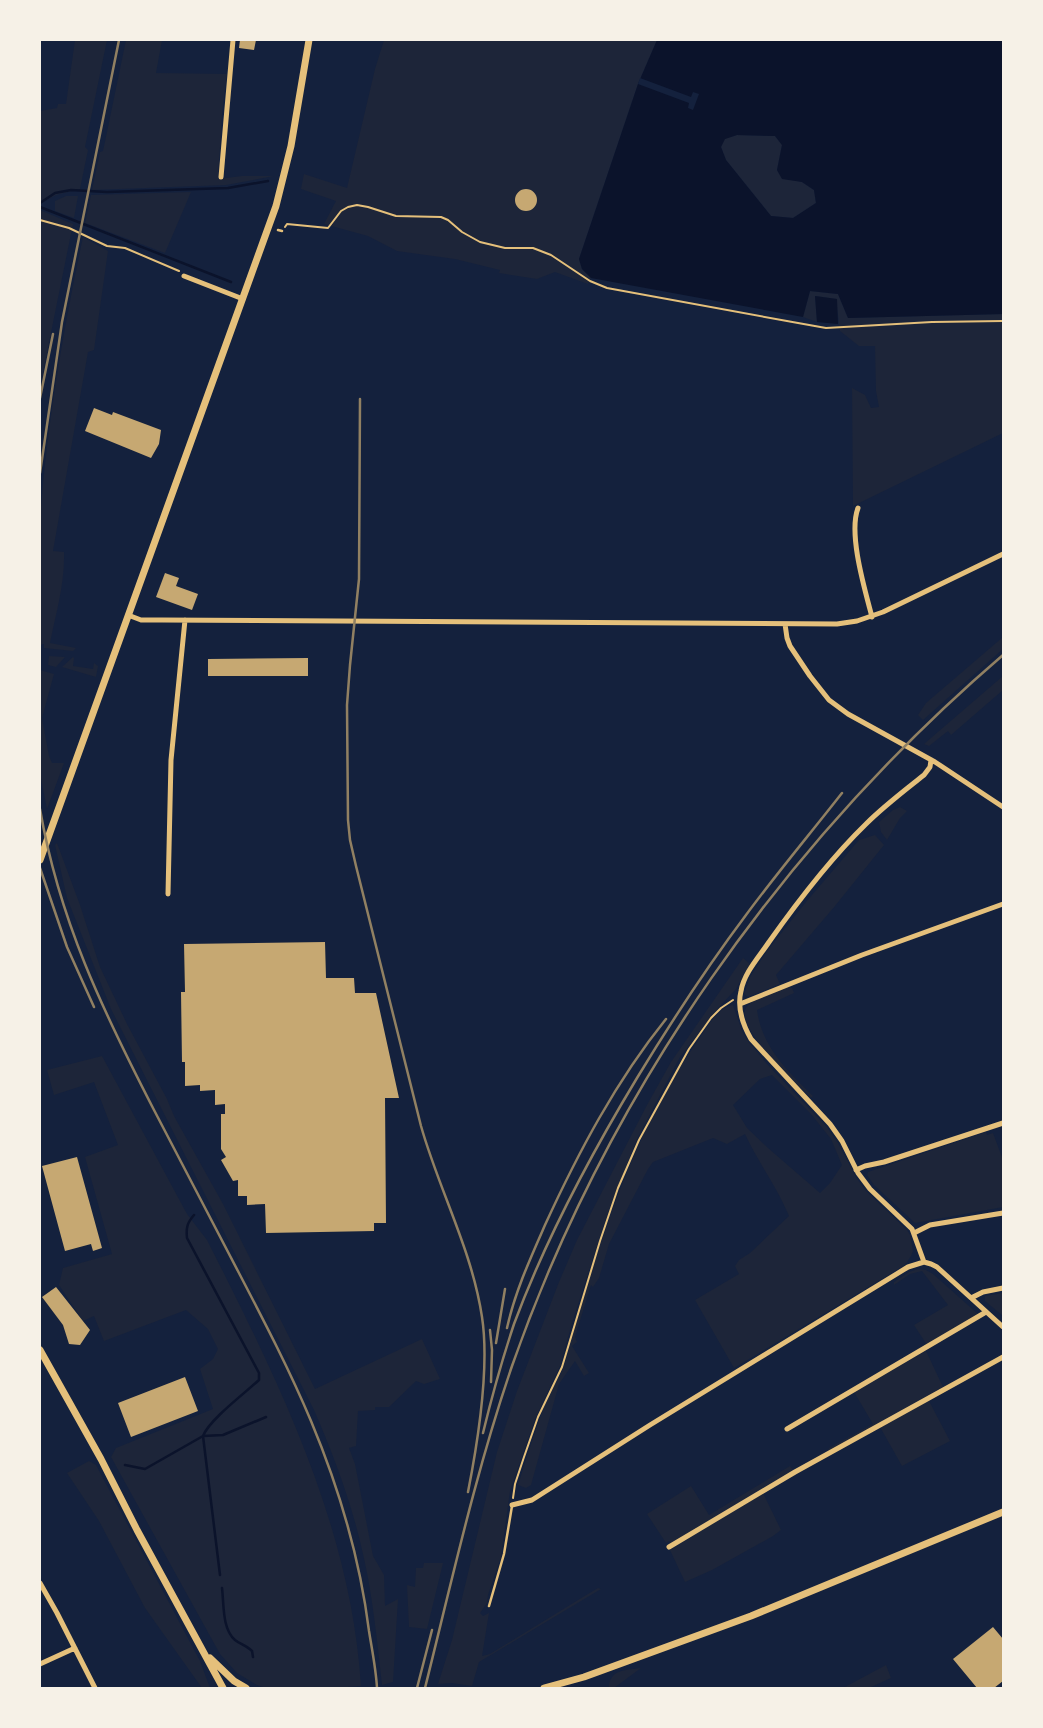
<svg xmlns="http://www.w3.org/2000/svg" width="1043" height="1728" viewBox="0 0 1043 1728" font-family="'Asap Condensed',sans-serif">
<style>
.green{fill:#1d2539;fill-rule:evenodd}
.water{fill:#0b132b;fill-rule:evenodd}
.pier{fill:#14213d}
.lines{fill:none;stroke-linecap:round;stroke-linejoin:round}
.stream{stroke:#0b132b;stroke-width:2.5}
.building{fill:#c6a872}
.path{stroke:#e5c07b;stroke-width:2}
.service{stroke:#e5c07b;stroke-width:2.5}
.minor{stroke:#e5c07b;stroke-width:5}
.secondary{stroke:#e5c07b;stroke-width:7}
.rail{stroke:#918062;stroke-width:2.5}
</style>
<rect width="100%" height="100%" fill="#14213d"/>
<path class="green" d="M75,40h32l-22,107 3,3 -8,39 -24,6 -15,8 -1,-92 17,-3 1,-4h8z
M126,40h36l-6,33 71,1 -5,40 -4,65 24,-3h32l-48,9 -134,5 8,-38 3,-1z
M384,40h273l-19,44 -59,175 3,10 9,9 -3,6 -33,-12 -18,7 -38,-6 1,-3 -45,-11 -58,-8 -29,-15 -44,-12 12,-23 -35,-12 3,-15 43,14 28,-119z
M737,135l38,1 7,9 -5,25 5,8 20,4 12,8 2,13 -23,15 -22,-2 -45,-56 -5,-13 3,-8z
M191,192l-26,61 -80,-30 6,-28z
M66,196h12l-4,22 -19,-7v-10z
M40,210l33,14 -33,163z
M83,237l25,14 -14,99 -6,2 -35,199 11,1c1,31 -8,61 -14,91l26,5 -3,3 -29,-3v-4l-4,1c0,-42 -3,-84 0,-126 7,-95 23,-188 43,-282z
M810,291l28,3 10,24 155,-4v119l-150,73 -1,-118 13,7 6,13 8,-1 -3,-16 -1,-45h-16l-19,-15 -4,-32 -21,-3 2,26 -14,-5z
M1003,637v12l-80,71 -5,-5 8,-12z
M49,656l16,1 -9,10 -8,-2z
M73,657l1,1 -1,8 20,3 1,-6 4,3 -2,11 -34,-10z
M40,670l14,4 -12,44 7,38 3,7h12l-17,46 -7,-35z
M1003,676v14l-52,45 -3,-4 -19,15 -5,-2z
M900,807l7,4 -7,7 -13,22 -6,-8 -2,-10 14,-12z
M875,835l9,10 -49,61 -59,69 4,9 -32,13 -4,-3 6,-17 17,-26 39,-49 53,-62z
M57,843l23,62 20,62 27,57 40,75 7,17 49,88 92,185 107,-50 18,40 -16,5 -8,-3 -27,26h-14v3l-17,1 -2,35 -7,2 6,16 18,92 11,19 1,31 13,-7 -5,83 -11,3c-5,-44 -9,-88 -19,-131 -11,-50 -29,-98 -49,-144l-203,-401 -44,-111 -12,-53z
M743,958l7,6 -14,25 -17,18 -39,50 -43,82 -30,76 -34,105 -13,46 -25,53 -25,72 -9,66 -13,38 -1,8 -7,10 3,3 6,-3 -7,43 8,-2 93,-57 15,-9 3,1 -122,73 -7,24 -20,-3 -14,1 14,-44 45,-188 20,-61 42,-109 18,-42 70,-135 24,-43z
M787,987l5,1 2,5 -37,17c5,37 30,61 56,86l-2,2c-14,-14 -77,-71 -65,-90 7,-11 29,-16 41,-21z
M733,1005l9,26 6,10 19,23 60,63 11,16 18,34 9,13 42,40 3,5 3,16 -2,5 -6,9 -171,103 -39,-68 44,-26 -4,-8 4,-6 11,-7 39,-37c-12,-29 -31,-54 -44,-82l-18,10 -14,-6 -60,24 -5,7 -39,75 -10,34 -6,9 -2,-2 -16,52 2,5 -5,4 17,27 -5,3 -9,-15 -16,23 -28,101 -5,3 -8,-3c9,-29 18,-58 29,-86 5,-12 14,-22 17,-34 5,-14 8,-29 12,-43 29,-98 62,-197 121,-280 10,-14 19,-34 36,-37zM772,1075l39,39 20,25 11,26 -12,18 -10,10 -52,-45 -21,-20 -14,-23 27,-26z
M102,1056l85,158 20,26c71,140 144,286 154,446l-26,2h-69l-9,-3 -20,-12 -17,-19 -109,-197 5,-9 97,-39 -13,-40 13,-10 5,-10 -10,-20 -22,-19 -82,31 -10,-25 -11,5 -24,-36 4,-17 49,-14 -27,-97 33,-12 -24,-63 -40,13 -7,-25z
M986,1132l1,3 6,-2 10,27v47l-88,16 -41,-38 -7,-10 1,-3z
M918,1269l8,1 7,4 45,40 -51,31 -13,-20 34,-20 -26,-34 -12,3 -16,11v-3l15,-10z
M1003,1293v23l-18,-15v-5z
M926,1351l17,36 -115,64 1,-3 44,-24 -19,-32z
M1003,1359l-74,42 21,40 -48,25 -22,-39z
M89,1461l7,4 104,196 10,27h-8l-57,-80 -46,-87 -32,-48z
M790,1466l3,4 -122,73 -2,-2 -3,2 -19,-29 44,-28 18,29z
M763,1493l18,37 -8,6 -61,34 -27,12 -15,-32z
M424,1563h19l-16,66 -18,-2 -2,-42 8,2 1,-19h7z
M886,1665l5,13 -22,10h-26z
M641,1668l-27,20h-5c0,-19 18,-18 32,-20z"/>
<path class="water" d="M657,40h346v274l-155,4 -10,-24 -28,-3 -7,26 -212,-39 -9,-9 -3,-10 59,-175zM737,135l38,1 7,9 -5,25 5,9 20,3 12,8 2,13 -23,15 -22,-2 -45,-56 -5,-13 4,-8z
M815,296l22,3 1,25 -21,-2z"/>
<path class="pier" d="M640,78l51,19 2,-5 6,2 -6,16 -5,-2 1,-5 -51,-19z"/>
<g class="lines">
<path class="stream" d="M40,203l15,-10 16,-3 36,2 121,-4 40,-7
M40,207l191,75
M194,1215c-7,8 -8,13 -7,23l72,135v7c-14,13 -50,40 -56,56l17,139
M125,1465l20,4 58,-33 20,-1 43,-18
M222,1588c2,16 0,41 13,52 5,4 12,6 17,11l1,6"/>
</g>
<path class="building" d="M240,40h16l-2,10 -15,-2z
M515 200a11 11 0 1 1 22 0a11 11 0 1 1-22 0Z
M94,408l18,7 1,-3 48,18 -2,14 -8,14 -66,-27z
M165,573l14,5 -3,8 22,8 -6,16 -36,-13z
M308,658v18h-100v-17z
M325,942l1,36h28l1,15h21l23,105h-14l1,125h-12v8l-108,2 -1,-29 -18,1v-9h-9v-16l-5,1 -12,-21 5,-3 -5,-8v-35h4v-10l-10,1v-15l-15,1v-6l-15,1v-24h-3l-1,-70h4l-1,-48z
M77,1157l25,91 -9,3 -2,-7 -26,7 -23,-85z
M56,1287l34,43 -10,15 -11,-1 -6,-19 -21,-28z
M185,1377l13,34 -67,26 -13,-34z
M993,1627l10,12v42l-9,7h-17l-24,-29z"/>
<g class="lines">
<path class="path" d="M40,220l29,8 38,18 18,2 54,23
M285,227l2,-3 41,4 13,-17 7,-4 9,-2 11,2 28,9 45,1 7,3 14,12 18,10 25,6h28l18,7 39,26 17,7 191,35 28,5 106,-6 71,-1
M513,1498l2,-14 9,-27 14,-40 24,-50 38,-126 18,-53 21,-48 50,-91 22,-31 10,-10 12,-8"/>
<path class="service" d="M278,230l4,1
M489,1606l15,-52 8,-48"/>
<path class="minor" d="M221,177l12,-137
M184,276l59,23
M858,508c-10,26 7,82 14,109
M128,615l13,5h21l675,4 20,-3 26,-9 120,-58
M785,624l2,14 3,8 20,30 19,24 19,14 87,48 68,45
M168,894l3,-134 14,-140
M740,1004l122,-49 141,-51
M856,1170l9,-4 19,-4 119,-39
M914,1233l16,-8 73,-12
M924,1262l-12,-33 -42,-40 -12,-16 -16,-32 -12,-17 -79,-85c-8,-14 -14,-32 -10,-48 3,-18 18,-34 28,-49 29,-41 61,-83 97,-118 18,-18 38,-33 58,-49l6,-8 1,-7
M971,1298l12,-6 20,-4
M787,1429l199,-117
M512,1505l20,-5 118,-75 258,-158 16,-5 7,2 6,3 66,60
M669,1547l126,-75 208,-115
M40,1583l17,30 38,75
M40,1664l35,-16"/>
<path class="secondary" d="M40,860l236,-654 15,-60 18,-106
M40,1350l61,109 36,71 86,158
M210,1658l24,23 12,7
M544,1688l40,-11 167,-61 252,-104"/>
<path class="rail" d="M40,398l13,-64
M360,399l-1,180 -9,86 -3,40 1,115 2,20 6,26 65,260c18,64 51,124 61,191 8,52 -4,124 -14,175
M40,473l22,-151 57,-282
M40,809c19,111 63,202 114,301 29,55 57,110 86,165 25,48 50,96 71,146 28,67 49,138 58,210 3,19 7,38 8,57
M40,868l27,79 27,60
M507,1328c8,-36 23,-69 38,-103 33,-72 71,-144 121,-206
M490,1330l2,20 -1,32
M496,1343l9,-54
M483,1433c9,-37 19,-73 31,-109 32,-86 76,-168 123,-246 34,-56 70,-111 109,-163 31,-42 64,-81 96,-122
M417,1688l15,-58
M425,1688c27,-108 51,-217 87,-322 96,-274 271,-522 491,-711"/>
</g>
<rect width="1043" height="1728" fill="none" stroke="#f6f1e7" stroke-width="82"/>
</svg>
